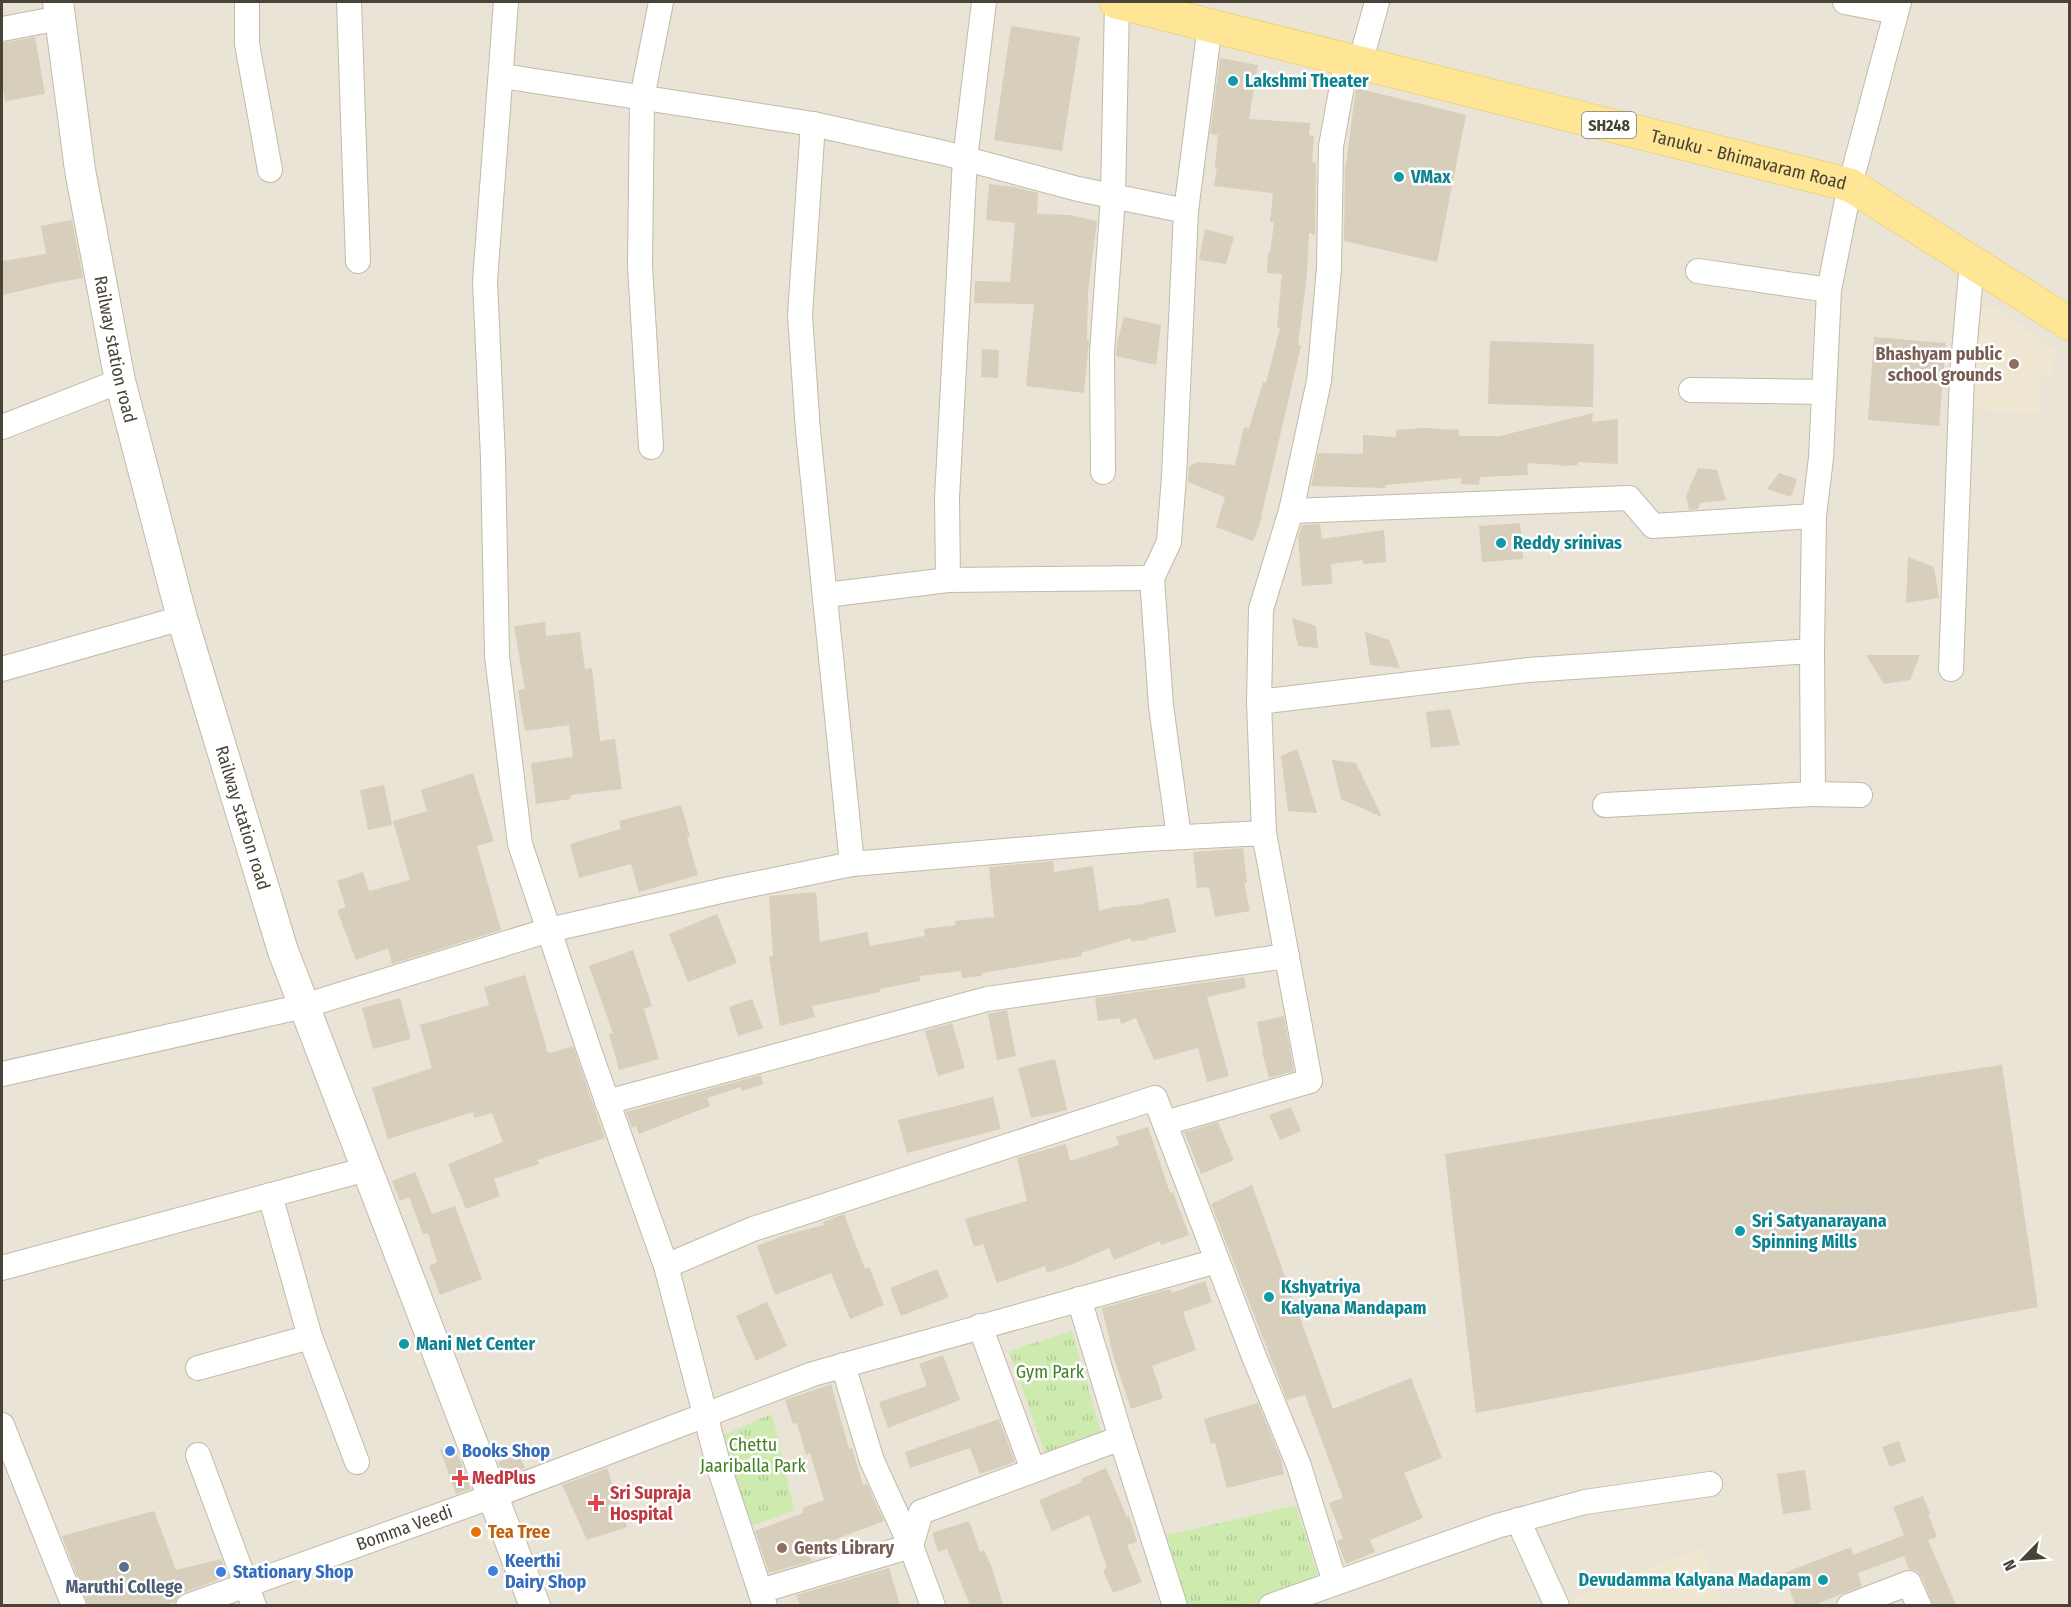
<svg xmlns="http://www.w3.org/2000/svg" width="2071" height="1607" viewBox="0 0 2071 1607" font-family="'Fira Sans Condensed',sans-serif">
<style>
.residential{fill:#e9e4d5}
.education{fill:#efe7d1}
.park{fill:url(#park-tufts)}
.building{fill:#d7cebc}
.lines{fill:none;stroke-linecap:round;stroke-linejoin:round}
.minor-casing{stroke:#c1baa9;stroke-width:26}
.tertiary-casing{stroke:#c1baa9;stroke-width:32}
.primary-casing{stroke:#ebc75f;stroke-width:34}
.minor{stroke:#fff;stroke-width:24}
.tertiary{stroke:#fff;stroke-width:30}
.primary{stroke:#ffe596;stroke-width:33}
.culture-dot{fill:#0f9aa8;stroke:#fff;stroke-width:2}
.education-dot{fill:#8d6e63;stroke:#fff;stroke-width:2}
.shop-dot{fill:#3f7fe0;stroke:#fff;stroke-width:2}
.health-dot{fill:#e0444e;stroke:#fff;stroke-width:2}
.food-dot{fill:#e8710a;stroke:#fff;stroke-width:2}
.service-dot{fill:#5c6f8a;stroke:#fff;stroke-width:2}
.labels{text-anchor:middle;stroke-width:5;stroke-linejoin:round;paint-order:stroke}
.shield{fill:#fff;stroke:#807b72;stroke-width:1.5}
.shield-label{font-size:16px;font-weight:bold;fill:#494236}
.culture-label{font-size:18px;font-weight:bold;fill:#0d838f;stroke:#fff;text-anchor:start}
.street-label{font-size:18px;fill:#494236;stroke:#fff}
.education-label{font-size:18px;font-weight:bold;fill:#785e54;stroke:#fff;text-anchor:end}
.park-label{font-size:18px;fill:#437f25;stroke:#fff}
.shop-label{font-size:18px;font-weight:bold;fill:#366cbe;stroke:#fff;text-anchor:start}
.health-label{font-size:18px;font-weight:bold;fill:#be3a42;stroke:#fff;text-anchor:start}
.food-label{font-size:18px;font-weight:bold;fill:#c56008;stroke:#fff;text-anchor:start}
.service-label{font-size:18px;font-weight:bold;fill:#4e5e75;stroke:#fff}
</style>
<defs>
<pattern id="park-tufts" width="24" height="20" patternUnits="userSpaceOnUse" patternTransform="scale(1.5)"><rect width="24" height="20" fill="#cdebae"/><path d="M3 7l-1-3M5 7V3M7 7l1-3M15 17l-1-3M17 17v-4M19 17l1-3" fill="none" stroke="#b2cb96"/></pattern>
</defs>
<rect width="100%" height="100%" fill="#f5f1e8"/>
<path class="residential" d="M2,2h2067v1603h-2067z"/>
<path class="education" d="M1988,305l14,7 55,40 -6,23 -11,3 -1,36 -68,-5 7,-94z
M1701,1548l22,57h-144l-4,-7z"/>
<path class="park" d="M1072,1331l29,102 -56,20 -36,-102z
M772,1414l22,96 -45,17 -32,-89z
M1296,1505l23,74 -70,26h-64l-25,-68z"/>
<path class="building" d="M1011,26l69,11 -18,114 -68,-11z
M35,37l10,57 -40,7 -3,-19v-39z
M1220,58l38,7 -9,54 61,4 -1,12 5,1 -2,26 4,1 -1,72 -6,-2 -2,42 -9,70 3,1 -40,171 1,1 -9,23 -37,-14 9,-30 -37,-15 1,-15 8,-5 38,3 9,-38 5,1 14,-46 3,1 14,-55 -3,-1 5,-53 -15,-1 1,-20h2l4,-30 -4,-1 3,-29 -59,-7 3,-19h-2l3,-32 -8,-1z
M1356,88l110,27 -29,147 -93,-21 1,-77h1z
M989,184l25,3 24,6 -1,21 34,1 26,6 -9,70 -1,48h2l-5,54 -58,-7 8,-82 -60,-1 1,-22 35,1 5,-59 -29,-3z
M72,220l11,58 -29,5 -51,12v-34l43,-7 -5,-28z
M1205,229l29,8 -8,27 -27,-4z
M1124,317l37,8 -5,40 -40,-9 1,-13z
M1874,337l72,6 -7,83 -71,-6z
M1490,341l104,3 -1,63 -105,-3z
M982,349l17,1 -1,28 -17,-1z
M1593,413l-1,9 26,-3v45l-40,-2v3l-17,1v-1l-34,-2 1,12 -48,2 -1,8 -18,-1v-6l-75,7 -1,3 -74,-2 7,-33 45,1v-19l33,2v-7l28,-2 35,2v6h41z
M1698,468l19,2 9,30 -26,3 -2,6 -9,1 -3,-14z
M1779,473l18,6 -6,18 -24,-8z
M1520,523l3,36 -41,3 -3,-36z
M1320,524l2,15 62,-9 2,32 -23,2v-4l-32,4 1,20 -30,2 -4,-49 4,-12z
M1908,557l26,10 5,31 -33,5z
M1292,618l24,8 2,22 -20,-2z
M545,622l1,14 34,-4 5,37 7,-1 8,73 15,-2 7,50 -51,6v4l-35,5 -5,-41 42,-6 -4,-32 -44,6 -7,-41 7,-1 -11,-63z
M1365,632l24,8 11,28 -30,-3z
M1866,655h54l-10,25 -26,4z
M1450,709l10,36 -29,3 -5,-36z
M1297,749l7,20 13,44 -29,-2 -7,-55z
M1332,760l24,3 26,54 -41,-18z
M473,773l21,68 -17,5 24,84 -109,34 -4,-16 -32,12 -19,-50 9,-3 -9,-26 26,-9 6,19 41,-11 -17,-59 34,-10 -6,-21z
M384,785l8,40 -24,5 -8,-40z
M681,805l9,31 -3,1 11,38 -59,17 -8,-28 -52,14 -9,-34 51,-15 -2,-8z
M1243,848l4,35h-3l6,28 -35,6 -6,-30 -12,1 -4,-36z
M1053,861l1,11 39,-6 6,45 14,-4 31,-3v-1l25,-5 7,34 -29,6v2l-16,1 -1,-3 -49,15 1,3 -100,17v3l-20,2 -1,-7 -42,5 2,5 -42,8 1,3 -68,14 3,11 -35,9 -11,-69 4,-1 -4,-60 47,-4 4,50 47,-10 3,14 55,-10 -1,-7 32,-4 -1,-4 39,-4 -5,-50z
M717,914l20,49 -49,19 -19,-48z
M633,950l19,56 -8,3 15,50 -40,11 -10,-36 4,-1 -24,-67z
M525,975l23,78 3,-1v1l22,-7 32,92 -68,22 2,4 -45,15 6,17 -34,13 -18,-45 55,-22 -11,-29 -18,5 -1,-6 -85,27 -16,-51 60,-20 -12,-43 69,-20 -5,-18z
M1244,977l2,11 -39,9 22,79 -22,6 -9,-34 -44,12 -18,-42 -15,6 -1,-6 -22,3 -3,-23z
M400,998l11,41 -38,10 -11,-41z
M752,999l11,29 -25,8 -9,-29z
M1007,1010l9,46 -19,4 -9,-46z
M1284,1016l10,55 -25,7 -7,-26h1l-6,-30z
M952,1023l13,45 -27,8 -13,-45z
M1055,1059l12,51 -36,8 -13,-50z
M2002,1065l36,242 -562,106 -31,-259 348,-58z
M761,1075l2,9 -21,7 -1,-4 -34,11 3,8 -71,28 -3,-8 -4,2 -6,-16z
M993,1097l8,32 -94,24 -9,-33z
M1291,1107l10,24 -21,9 -11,-25z
M1218,1122l16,38 -33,14 -17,-42z
M1148,1127l22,66 3,-1 16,43 -28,10 -1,-4 -46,19 -5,-12 -39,17 -23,8 -2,-7 -48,17 -14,-39 -9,3 -9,-28 62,-18 -10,-43 49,-14 4,17 49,-16 -3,-8z
M415,1172l17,42 23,-8 27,73 -42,16 -11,-29 8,-4 -9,-29 -5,1 -14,-37 -9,4 -8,-20z
M1252,1185l81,224 78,-31 31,80 -38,15 19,45 -53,22 5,12 -29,12 -9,-23 6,-3 -14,-35 14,-5 -38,-103 -18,5 -76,-196z
M844,1214l21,55 4,-2 15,38 -34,14 -19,-46 -56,22 -18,-49 28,-11 39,-10 -1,-3z
M937,1269l12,28 -48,19 -11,-28z
M1205,1281l7,21 -29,10 13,38 -44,16 11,32 -32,11 -18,-54 -11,-47 68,-19 2,4z
M767,1302l20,44 -31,15 -20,-45z
M943,1355l17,45 -72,28 -9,-26 48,-16 -8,-22z
M831,1384l18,65 3,-1 11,37 4,-1 17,37 -77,29 5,11 -43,12 -14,-42 48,-18 -1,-5 22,-8 -14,-47 -4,2 -9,-32 -4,1 -8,-24z
M1258,1403l23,56 3,15 -57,14 -12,-45 -4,1 -7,-25z
M999,1419l16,43 -35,12 -10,-26 -60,20 -5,-16z
M1899,1441l7,20 -16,6 -8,-20z
M454,1445l17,44 -15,5 -16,-44z
M519,1454l6,14 -21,9 -6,-15z
M607,1468l20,59 -40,13 -25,-55z
M1106,1468l21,49 2,-1 8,26 -10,3 15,37 -29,11 -10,-23 4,-2 -18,-53 -37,16 -13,-31 43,-18 -1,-3z
M1805,1470l6,40 -28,4 -6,-40z
M1923,1496l7,18h-2l9,23 -9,3 28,65h-23l-11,-28 -5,-6 -8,-2 -5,-13 -46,17 4,13 -48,19h-19l-11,-32 67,-26 2,8 51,-20 -11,-28z
M154,1511l22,59 45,-11 7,17 -45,17 -5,3 -3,6 -11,3h-76l-26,-69z
M969,1521l11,31 4,-2 8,18 11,37h-33l-23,-56 -9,3 -6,-19z
M889,1568l11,37h-100l-4,-10z"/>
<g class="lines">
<defs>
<g id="minor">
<path d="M247,2v42l23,126"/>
<path d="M349,2l9,259"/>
<path d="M506,2l-21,279 8,177 4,198 23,188 70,209 76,213 53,201 46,139"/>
<path d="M1845,2l51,10"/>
<path d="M2,29l58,-11"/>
<path d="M1360,63l17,-61"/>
<path d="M502,76l311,48 131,29 134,36 108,22"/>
<path d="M813,124l-13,191 8,116 44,433"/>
<path d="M1698,271l131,19"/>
<path d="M1691,390l133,2"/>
<path d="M2,427l118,-46"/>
<path d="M651,447l-11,-181 2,-168 19,-96"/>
<path d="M1103,472l-1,-119 11,-157 4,-194"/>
<path d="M1291,511l338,-13 24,28 161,-10 7,-58 8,-168 21,-105 49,-183"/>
<path d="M948,580l-1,-82 18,-339 19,-157"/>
<path d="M826,595l122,-15 204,-2"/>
<path d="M1812,651l2,-135"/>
<path d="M2,669l180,-51"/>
<path d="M1951,669l11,-293 10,-114"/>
<path d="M1259,702l269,-32 284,-19 1,143 -208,11"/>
<path d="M1813,794l47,1"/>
<path d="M1264,833l-5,-131 2,-93 30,-98 28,-130 10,-113 2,-122 16,-87"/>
<path d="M1179,837l-18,-131 -9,-128 17,-36 5,-66 12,-265 24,-186"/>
<path d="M2,1074l302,-68 245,-76 176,-40 127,-26 293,-25 119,-6 46,248 -145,42"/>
<path d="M607,1102l380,-103 300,-43"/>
<path d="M270,1195l40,142 47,125"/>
<path d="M666,1266l87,-37 402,-131 98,256 46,112 36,117"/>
<path d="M2,1268l365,-99"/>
<path d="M1079,1299l42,139"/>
<path d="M980,1326l53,144"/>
<path d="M843,1365l29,96 39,85"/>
<path d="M198,1368l112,-31"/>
<path d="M2,1425l72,181"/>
<path d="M198,1455l56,151"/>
<path d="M1518,1520l39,86"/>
<path d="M911,1546l10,-34 200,-74 54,168"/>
<path d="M760,1591l151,-45 22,60"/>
<path id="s1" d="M188,1606l305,-110 320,-122 404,-113"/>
<path d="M1271,1606l226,-80 88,-24 125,-18"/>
<path d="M1849,1606l60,-23 10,23"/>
</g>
<g id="tertiary">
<path id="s2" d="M58,2l22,168 40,211 62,237 101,333 252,655"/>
</g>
<g id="primary">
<path id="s3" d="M1116,2l734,183 220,139"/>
</g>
</defs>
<use href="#minor" class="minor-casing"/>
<use href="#tertiary" class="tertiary-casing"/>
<use href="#primary" class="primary-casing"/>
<use href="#minor" class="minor"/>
<use href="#tertiary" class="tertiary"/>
<use href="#primary" class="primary"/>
</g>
<g class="culture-dot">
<circle cx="1233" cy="81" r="6"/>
<circle cx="1399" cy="177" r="6"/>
<circle cx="1501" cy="543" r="6"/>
<circle cx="1740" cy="1231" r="6"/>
<circle cx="1269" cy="1297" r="6"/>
<circle cx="404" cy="1344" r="6"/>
<circle cx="1823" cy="1580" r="6"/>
</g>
<g class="education-dot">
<circle cx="2014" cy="364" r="6"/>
<circle cx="782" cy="1548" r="6"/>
</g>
<g class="shop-dot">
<circle cx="450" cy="1451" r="6"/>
<circle cx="493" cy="1571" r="6"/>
<circle cx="221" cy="1572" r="6"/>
</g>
<g class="health-dot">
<path d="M457 1469h6v6h6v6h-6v6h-6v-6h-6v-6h6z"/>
<path d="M593 1494h6v6h6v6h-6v6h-6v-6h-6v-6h6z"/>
</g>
<circle class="food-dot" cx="476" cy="1532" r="6"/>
<circle class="service-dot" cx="124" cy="1567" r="6"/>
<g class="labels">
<rect class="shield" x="1582" y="112" width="54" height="26" rx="4.5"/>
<g class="shield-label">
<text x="1609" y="131">SH248</text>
</g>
<g class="culture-label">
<text x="1245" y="87">Lakshmi Theater</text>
<text x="1411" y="183">VMax</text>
<text x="1513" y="549">Reddy srinivas</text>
<text x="1752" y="1227">Sri Satyanarayana<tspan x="1752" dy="21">Spinning Mills</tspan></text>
<text x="1281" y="1293">Kshyatriya<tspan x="1281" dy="21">Kalyana Mandapam</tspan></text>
<text x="416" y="1350">Mani Net Center</text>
<text x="1811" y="1586" text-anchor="end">Devudamma Kalyana Madapam</text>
</g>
<g class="street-label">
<text dy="6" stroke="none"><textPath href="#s3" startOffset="652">Tanuku - Bhimavaram Road</textPath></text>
<text dy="6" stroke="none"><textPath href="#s2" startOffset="352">Railway station road</textPath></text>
<text dy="6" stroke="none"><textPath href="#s2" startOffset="838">Railway station road</textPath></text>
<text dy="6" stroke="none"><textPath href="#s1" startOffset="230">Bomma Veedi</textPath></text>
</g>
<g class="education-label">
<text x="2002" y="360">Bhashyam public<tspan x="2002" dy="21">school grounds</tspan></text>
<text x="794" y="1554" text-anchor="start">Gents Library</text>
</g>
<g class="park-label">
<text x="1050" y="1378">Gym Park</text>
<text x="753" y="1451">Chettu<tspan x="753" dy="21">Jaariballa Park</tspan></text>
</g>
<g class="shop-label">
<text x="462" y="1457">Books Shop</text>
<text x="505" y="1567">Keerthi<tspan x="505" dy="21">Dairy Shop</tspan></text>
<text x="233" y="1578">Stationary Shop</text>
</g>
<g class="health-label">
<text x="472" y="1484">MedPlus</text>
<text x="610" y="1499">Sri Supraja<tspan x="610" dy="21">Hospital</tspan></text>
</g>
<g class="food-label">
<text x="488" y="1538">Tea Tree</text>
</g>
<g class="service-label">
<text x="124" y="1593">Maruthi College</text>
</g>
</g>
<rect width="2071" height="1607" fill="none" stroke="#494236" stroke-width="6"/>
<g transform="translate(2023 1559) rotate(245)" stroke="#ffffff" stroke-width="4.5" paint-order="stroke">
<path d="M0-4.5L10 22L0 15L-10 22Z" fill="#494236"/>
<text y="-9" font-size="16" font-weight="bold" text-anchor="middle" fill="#494236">N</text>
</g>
</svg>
